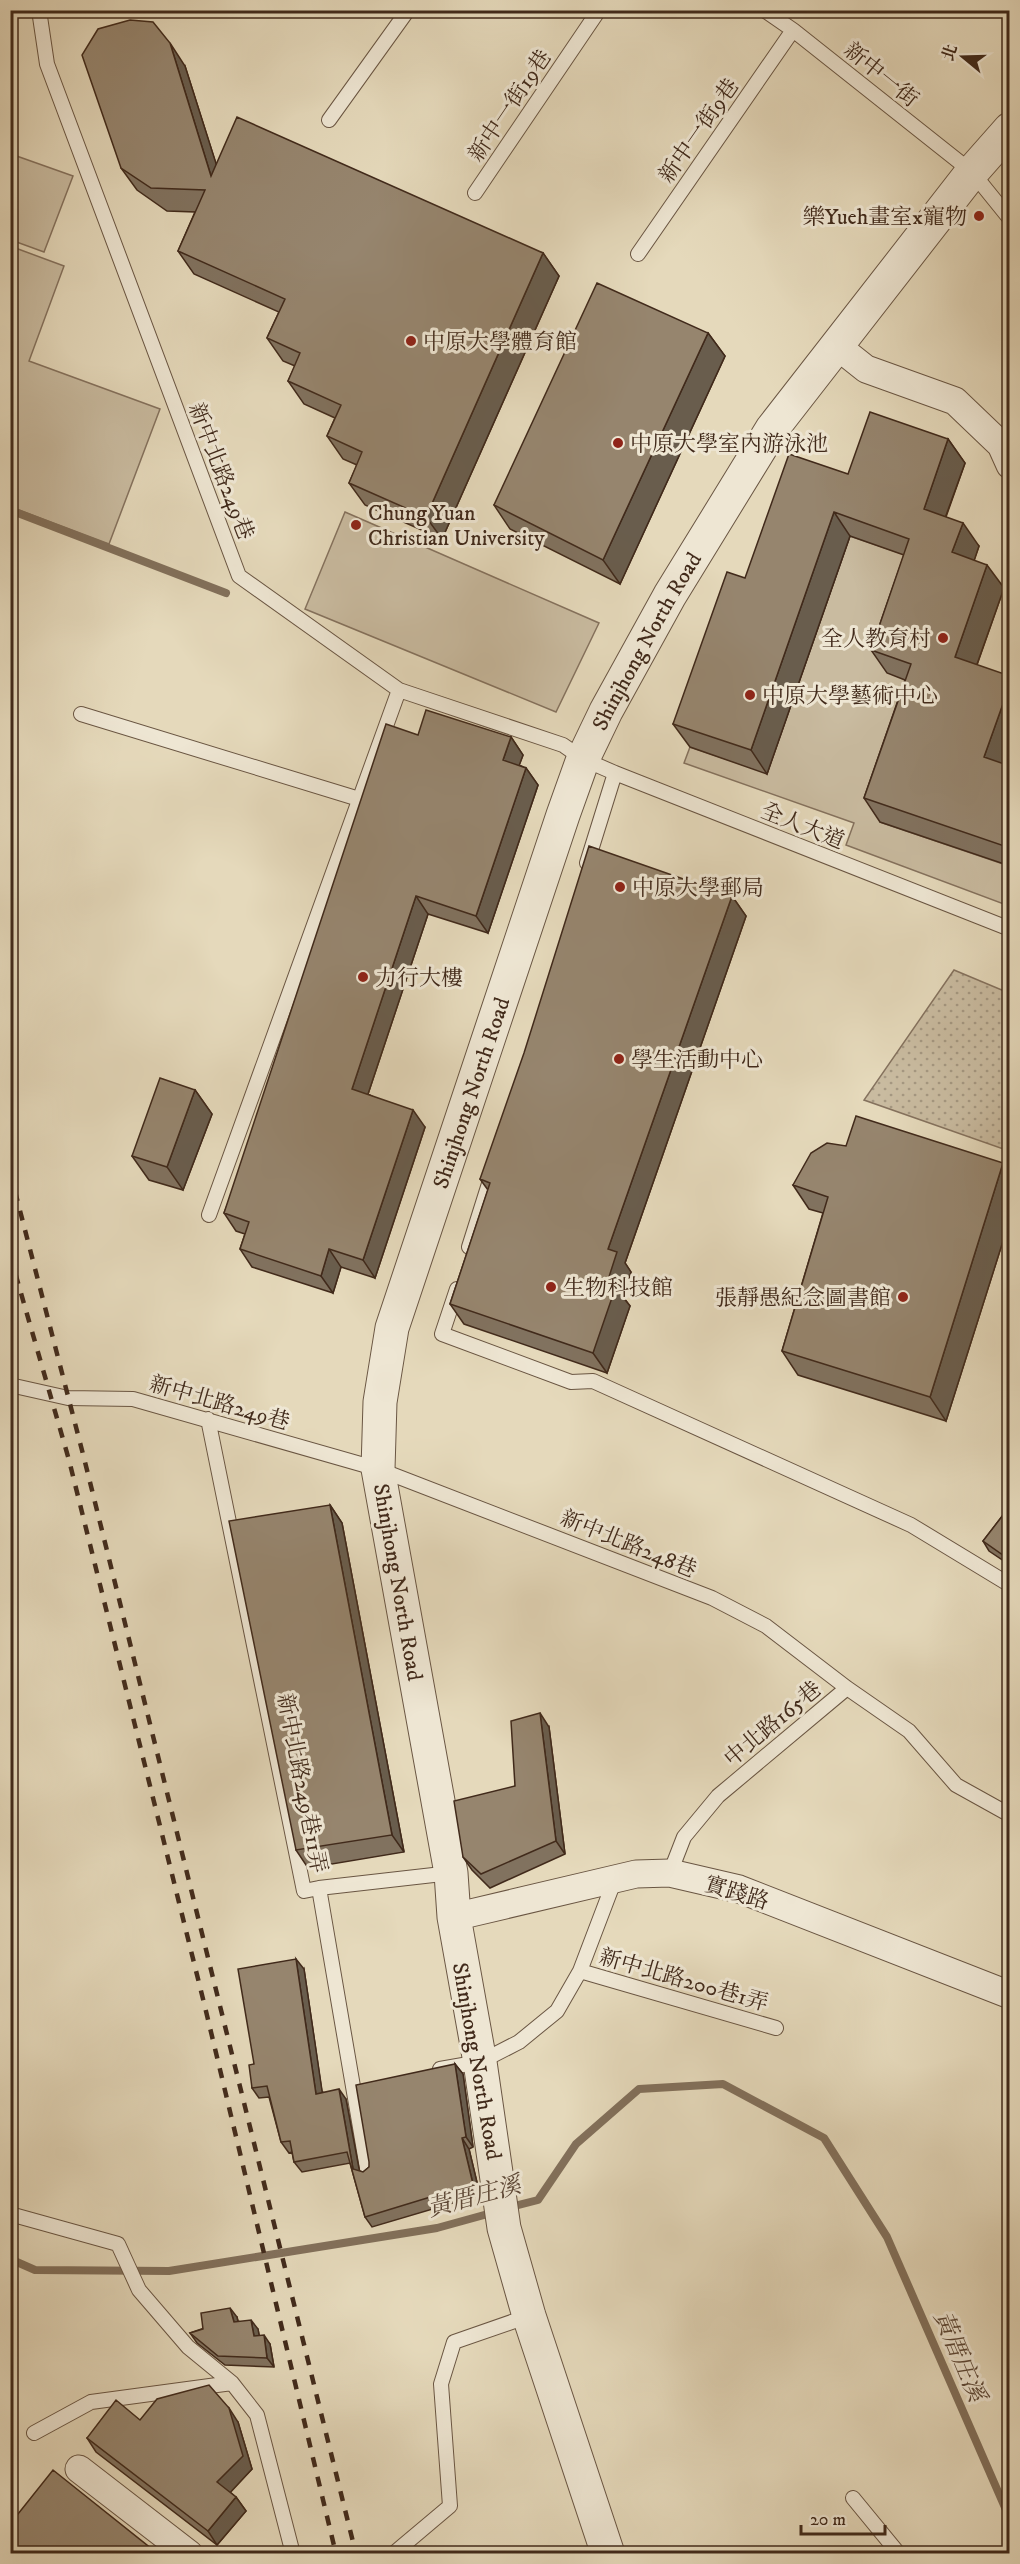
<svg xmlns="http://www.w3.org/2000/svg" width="1020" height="2564" viewBox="0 0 1020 2564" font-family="'IM FELL DW Pica','Noto Serif TC',serif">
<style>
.grass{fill:url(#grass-dots);stroke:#85725e;stroke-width:1.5}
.garden{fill:#c9bba0;stroke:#85725e;stroke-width:1.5}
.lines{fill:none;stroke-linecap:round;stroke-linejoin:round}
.stream{stroke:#82705b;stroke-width:8}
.service-casing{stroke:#6a5643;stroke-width:16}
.minor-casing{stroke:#6a5643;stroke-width:29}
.tertiary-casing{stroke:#6a5643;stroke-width:35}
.service{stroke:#eee6d3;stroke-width:14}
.minor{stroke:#eee6d3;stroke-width:27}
.tertiary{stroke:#eee6d3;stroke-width:33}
.rail{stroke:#412a1b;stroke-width:4.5;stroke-dasharray:10 10;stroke-linecap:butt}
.wall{fill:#81725f;stroke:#412a1b;stroke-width:1.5}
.shaded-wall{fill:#695d4d;stroke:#412a1b;stroke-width:1.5}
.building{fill:#96856e;stroke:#412a1b;stroke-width:1.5}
.poi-dot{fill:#8f2418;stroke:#eee6d3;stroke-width:2}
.labels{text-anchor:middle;stroke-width:6;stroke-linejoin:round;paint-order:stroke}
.street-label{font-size:22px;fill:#412a1b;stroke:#eee6d3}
.poi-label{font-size:22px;fill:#412a1b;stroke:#eee6d3;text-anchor:start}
.water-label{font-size:24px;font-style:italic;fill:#5c4736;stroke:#eee6d3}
</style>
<defs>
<pattern id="grass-dots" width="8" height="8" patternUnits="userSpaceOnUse" patternTransform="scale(1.5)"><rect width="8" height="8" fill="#c9bba0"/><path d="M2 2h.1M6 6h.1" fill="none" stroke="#a59882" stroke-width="1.8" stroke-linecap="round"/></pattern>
</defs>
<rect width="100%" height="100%" fill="#e5d9bb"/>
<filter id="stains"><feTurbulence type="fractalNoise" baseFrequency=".00333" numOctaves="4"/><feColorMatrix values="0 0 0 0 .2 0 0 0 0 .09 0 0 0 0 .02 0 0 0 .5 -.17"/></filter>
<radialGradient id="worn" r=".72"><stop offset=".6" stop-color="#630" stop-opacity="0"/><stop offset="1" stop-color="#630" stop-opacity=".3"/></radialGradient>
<path class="grass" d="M954,970l55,23v158l-145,-51z"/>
<path class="garden" d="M11,154l62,22 -29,76 -33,-12z
M10,246l54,20 -35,95 131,48 -51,135 -98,-37z
M345,512l254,111 -43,89 -251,-103z
M850,536l76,26 1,125 -47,135 129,44v40l-163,-61 8,-22 -170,-60 6,-16 77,26z"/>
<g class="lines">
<path class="stream" d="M10,510l216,83
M507,2208l31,-8 38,-56 63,-55 84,-5 101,54 63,99 123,282
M10,2259l25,11 134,1 268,-43 58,-16"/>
<defs>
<path id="service" d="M39,10l8,54 192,512 160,114 164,55 20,14 32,14 395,156
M764,10l29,20 179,142 38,47
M329,120l79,-110
M475,193l124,-183
M638,254l155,-224
M81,714l278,85
M587,863l28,-90
M209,1215l190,-525
M469,1247l24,-76
M457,1289l-15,45 129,48 22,-1 318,144 99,60
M10,1385l58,13 65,1 245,70 334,129 54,28 81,62 62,43 47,54 54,30
M208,1419l96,472 15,-3 49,286
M670,1873l14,-36 34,-41 129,-108
M319,1888l132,-15
M580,1971l196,57
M440,2069l40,-7 39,-20 38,-31 23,-40 35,-92
M10,2214l108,30 21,46 49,57 44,36 25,32 36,139
M34,2433l57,-31 141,-19
M853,2498l46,56
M393,2554l57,-48 -9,-122 13,-42 75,-26"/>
<path id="minor" d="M837,346l29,23 89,32 46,44 9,20
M454,1917l182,-43 34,-1 69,16 271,106
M79,2469l110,85"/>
<g id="tertiary">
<path id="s1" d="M608,2554l-79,-238 -25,-88 -24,-166 -26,-145 -3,-44 -73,-404 2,-67 12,-74 171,-513 20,-56 23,-48 64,-116 102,-166 200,-257 38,-43"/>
</g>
</defs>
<use href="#service" class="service-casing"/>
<use href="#minor" class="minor-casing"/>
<use href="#tertiary" class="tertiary-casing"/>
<use href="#service" class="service"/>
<use href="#minor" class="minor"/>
<use href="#tertiary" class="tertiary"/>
<path class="rail" d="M10,1172l74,286 272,1096
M10,1255l59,205 136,547 131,547"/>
</g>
<path class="wall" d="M185,66l31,98 327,89 16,23 -117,263 -77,-34 -16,-22 8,-18 -14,-6 -16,-23 8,-18 -31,-14 -16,-23 7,-15 -12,-5 -16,-23 12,-26 -85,-38 -16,-23 17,-39 -28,-1 -30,-21 -16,-22z
M708,333l17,23 -105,228 -110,-55 -16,-24z
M948,439l17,24 -19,54 33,29 -5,14 30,28 -27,77 33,91 -4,9 4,1v100l-130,-44 -16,-24 41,-118 -18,-7 -16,-23 33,-95 -54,-19 -83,238 -77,-27 -17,-23 175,-250z
M418,735l93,2 12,18 -4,10 7,3 12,17 -50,148 -60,-19 -60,180 57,33 -50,151 -34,-11 -8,26 -81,-26 -12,-18 5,-15 -9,-3 -12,-18z
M732,896l14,20 -121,347 6,9 -8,25 7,9 -23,67 -143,-49 -14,-20 38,-114 -8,-11z
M195,1090l17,24 -29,76 -34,-10 -17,-24z
M1003,1163l7,8v48l-64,202 -148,-46 -16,-24 41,-138 -14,-4 -16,-24z
M330,1505l12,18 62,329 -96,16 -12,-18z
M1010,1506v59l-21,-14 -6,-10z
M549,1727l16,127 -75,34 -18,-18 -9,-13 52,-71z
M304,1969l18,123 24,7 13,72 4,1 6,-5 86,-103 8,10 10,73 -4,2 11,46 -108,32 -7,-10 -15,-54 -48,9 -8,-10 -2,-10 -3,1 -8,-11 -12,-45 -10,1 -7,-10 2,-24z
M237,2317l1,4 20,8 1,6 11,9 4,23 -49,-2 -28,-22 -7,-10z
M140,2420l98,2 14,47 -22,23 6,5 10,14 -29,34 -121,-93 -9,-14z"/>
<path class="shaded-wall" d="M170,43l15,23 42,132 -16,-22z
M543,253l16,23 -117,263 -16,-22z
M708,333l17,23 -105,228 -17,-24z
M948,439l17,24 -25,69 -16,-23z
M834,512l16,24 -83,238 -16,-24z
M963,523l16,23 -10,30 -17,-24z
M987,565l17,23 -33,93 -16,-24z
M1010,684v72l-9,25 -17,-24z
M511,737l12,18 -8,22 -12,-17z
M526,768l12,17 -50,148 -12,-17z
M416,896l12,18 -64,192 -12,-17z
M732,896l14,20 -121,347 6,9 -8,25 7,9 -23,67 -14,-20 14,-70 1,-34z
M195,1090l17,24 -29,76 -16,-23z
M413,1110l12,17 -50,151 -12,-18z
M1003,1163l7,8v48l-64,202 -16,-24z
M329,1249l12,18 -8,26 -12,-17z
M330,1505l12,18 62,329 -12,-17z
M540,1713l9,14 16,127 -9,-13z
M296,1959l8,10 20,135 -8,-10z
M10,2017l5,8 -1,22 -4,-4z
M455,2064l8,10 10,73 -7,-10z
M339,2089l7,10 15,80 -8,-10z
M462,2138l7,11 11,46 -7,-11z
M230,2308l7,9 3,14 -6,-9z
M251,2320l7,9 3,16 -7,-9z
M264,2335l6,9 4,23 -7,-9z
M229,2408l9,14 14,47 -25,27 -10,-14z
M236,2497l10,14 -29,34 -9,-14z"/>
<path class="building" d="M130,20l23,2 17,21 41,133 26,-59 306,136 -117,264 -77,-34 13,-31 -35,-16 14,-31 -53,-24 12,-28 -33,-15 18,-39 -107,-48 27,-61 -54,-2 -30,-20 -39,-113 16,-26z
M597,283l111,50 -105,227 -109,-55z
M870,412l78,27 -24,70 39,14 -11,29 35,13 -32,92 55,19v8l-26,73 26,9v82l-146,-50 47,-134 -40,-14 38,-111 -75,-27 -83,238 -78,-26 54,-152 18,6 44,-124 59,20z
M426,710l85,27 -8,23 23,8 -50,148 -60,-20 -64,193 61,21 -50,150 -34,-11 -8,27 -81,-27 9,-27 -25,-9 162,-489 32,11z
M589,846l143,50 -124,353 9,3 -10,31 9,3 -23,67 -143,-49 40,-121 -10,-4 44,-126z
M160,1078l35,12 -28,77 -35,-11z
M856,1116l147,47 -73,234 -148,-46 46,-154 -35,-12 18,-32 16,-10 19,3z
M330,1505l62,330 -96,15 -67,-329z
M1010,1506v54l-27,-19z
M540,1713l16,128 -75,33 -18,-17 -9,-56 61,-15 -4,-65z
M296,1959l20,135 23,-5 14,80 10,3 6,-5v-5l-13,-77 99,-21 11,73 -4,1 11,46 -108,33 -18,-65 -53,10 -4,-21 -9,1 -14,-56 -15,2 -3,-23 5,-1 -16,-95z
M230,2308l4,14 17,-2 3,16 10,-1 3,23 -49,-2 -28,-23 13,-4 -2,-16z
M209,2385l20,23 14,48 -26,26 19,15 -28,34 -121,-93 29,-38 24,20 17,-21z
M53,2470l104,83h-147v-29z"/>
<g class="poi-dot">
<circle cx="979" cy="216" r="6"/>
<circle cx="411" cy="341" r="6"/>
<circle cx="618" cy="443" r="6"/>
<circle cx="356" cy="525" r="6"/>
<circle cx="943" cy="638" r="6"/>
<circle cx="750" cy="695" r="6"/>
<circle cx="620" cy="887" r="6"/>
<circle cx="363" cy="977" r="6"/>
<circle cx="619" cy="1059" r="6"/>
<circle cx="551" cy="1287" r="6"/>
<circle cx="903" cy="1297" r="6"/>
</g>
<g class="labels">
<g class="street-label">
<text transform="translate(882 74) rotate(39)" y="8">新中一街</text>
<text transform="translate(509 105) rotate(-56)" y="8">新中一街19巷</text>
<text transform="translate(698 130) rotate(-55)" y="8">新中一街9巷</text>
<text transform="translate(222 471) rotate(69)" y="8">新中北路249巷</text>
<text dy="8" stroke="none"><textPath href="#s1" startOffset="1988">Shinjhong North Road</textPath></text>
<text transform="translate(803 825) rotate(22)" y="8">全人大道</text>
<text dy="8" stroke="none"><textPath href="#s1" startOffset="1502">Shinjhong North Road</textPath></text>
<text transform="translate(220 1402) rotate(16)" y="8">新中北路249巷</text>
<text transform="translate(629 1543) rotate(22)" y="8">新中北路248巷</text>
<text transform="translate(399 1582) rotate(80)" y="8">Shinjhong North Road</text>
<text transform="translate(772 1723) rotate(-40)" y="8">中北路165巷</text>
<text transform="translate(303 1783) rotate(79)" y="8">新中北路249巷11弄</text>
<text transform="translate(737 1892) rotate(17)" y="8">實踐路</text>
<text transform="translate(684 1979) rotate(16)" y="8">新中北路200巷1弄</text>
<text transform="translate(478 2061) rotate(80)" y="8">Shinjhong North Road</text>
</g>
<g class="poi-label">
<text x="967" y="224" text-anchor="end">樂Yueh畫室x寵物</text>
<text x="423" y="349">中原大學體育館</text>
<text x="630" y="451">中原大學室內游泳池</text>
<text x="368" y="520">Chung Yuan<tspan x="368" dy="25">Christian University</tspan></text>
<text x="931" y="646" text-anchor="end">全人教育村</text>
<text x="762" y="703">中原大學藝術中心</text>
<text x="632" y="895">中原大學郵局</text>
<text x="375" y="985">力行大樓</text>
<text x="631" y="1067">學生活動中心</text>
<text x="563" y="1295">生物科技館</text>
<text x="891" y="1305" text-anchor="end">張靜愚紀念圖書館</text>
</g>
<g class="water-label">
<text transform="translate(474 2196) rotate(-15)" y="8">黃厝庄溪</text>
<text transform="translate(960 2356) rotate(67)" y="8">黃厝庄溪</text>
</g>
</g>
<rect width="1020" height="2564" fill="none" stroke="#e5d9bb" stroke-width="36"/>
<rect x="12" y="12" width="996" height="2540" fill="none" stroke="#412a1b" stroke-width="3"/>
<rect x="18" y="18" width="984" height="2528" fill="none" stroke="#412a1b" stroke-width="1.5"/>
<g transform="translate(963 57) rotate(289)" stroke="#eee6d3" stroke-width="4.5" paint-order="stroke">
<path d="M0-4.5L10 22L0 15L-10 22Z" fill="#412a1b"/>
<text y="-9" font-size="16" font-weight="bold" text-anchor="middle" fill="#412a1b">北</text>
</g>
<path d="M801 2525v9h84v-9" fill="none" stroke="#412a1b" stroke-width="3"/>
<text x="810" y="2525" font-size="18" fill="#412a1b" stroke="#eee6d3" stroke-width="4.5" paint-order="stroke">20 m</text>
<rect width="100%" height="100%" filter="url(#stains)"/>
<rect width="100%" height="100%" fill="url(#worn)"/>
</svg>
